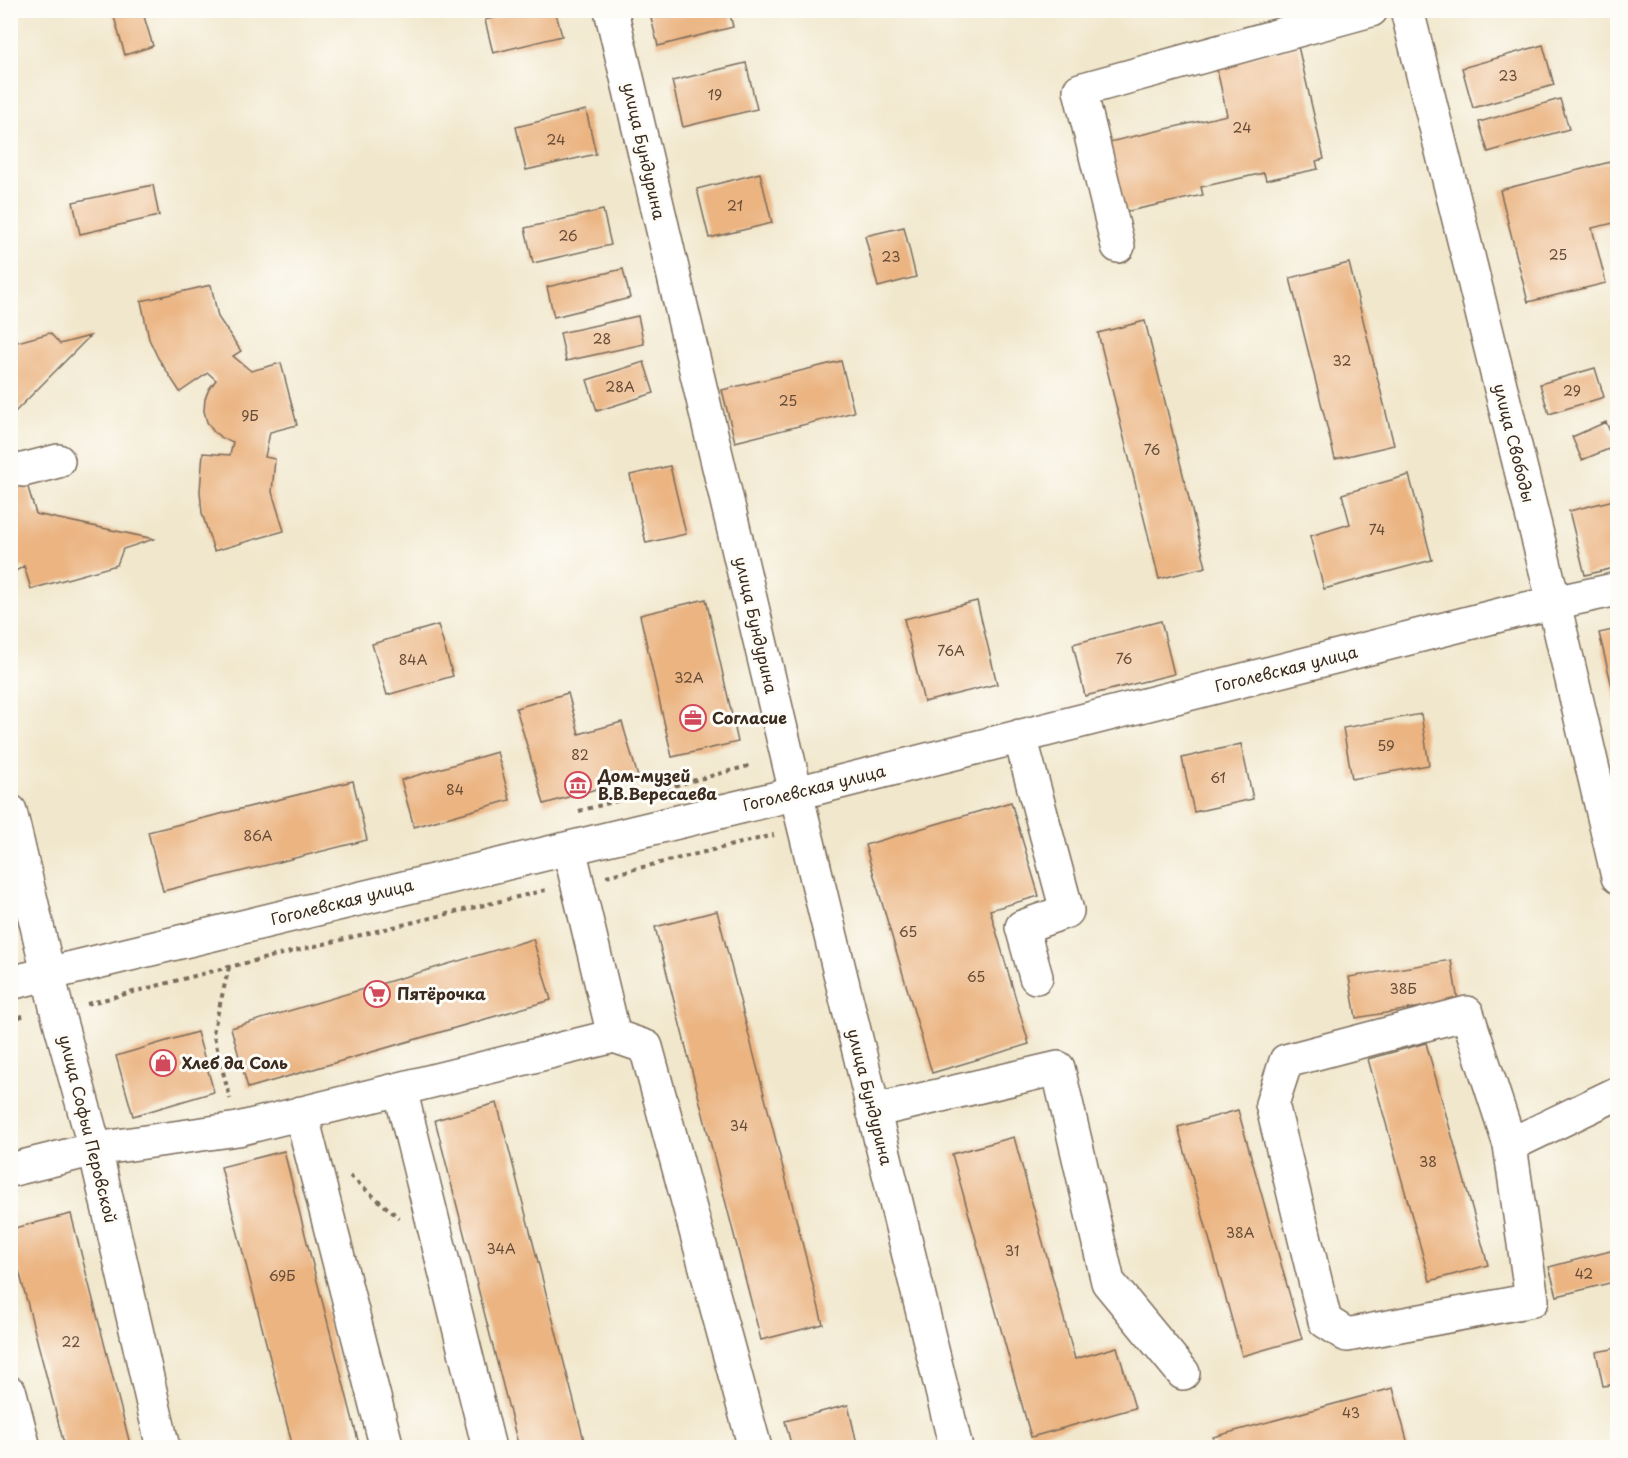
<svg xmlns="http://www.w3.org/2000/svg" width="1628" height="1458" viewBox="0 0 1628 1458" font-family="'Playpen Sans',sans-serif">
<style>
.building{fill:#ebb481}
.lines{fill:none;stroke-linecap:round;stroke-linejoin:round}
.minor-casing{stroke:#7b6c5b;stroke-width:36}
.path{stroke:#7b6c5b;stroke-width:4;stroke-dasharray:4.5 4.5;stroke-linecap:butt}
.minor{stroke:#fff;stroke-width:33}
.labels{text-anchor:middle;stroke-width:6;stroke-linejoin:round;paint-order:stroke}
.number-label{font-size:14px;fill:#674c37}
.street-label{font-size:16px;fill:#3b2a1e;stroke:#fdfcf7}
.poi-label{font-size:16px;font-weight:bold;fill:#3b2a1e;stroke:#fdfcf7;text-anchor:start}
</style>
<rect width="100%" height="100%" fill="#fdfcf7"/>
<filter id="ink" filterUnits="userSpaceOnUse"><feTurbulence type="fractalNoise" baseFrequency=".0167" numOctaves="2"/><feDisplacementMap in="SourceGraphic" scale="12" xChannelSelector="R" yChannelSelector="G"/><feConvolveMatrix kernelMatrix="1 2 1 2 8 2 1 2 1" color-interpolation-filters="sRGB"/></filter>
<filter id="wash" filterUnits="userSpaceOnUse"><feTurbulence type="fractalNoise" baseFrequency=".008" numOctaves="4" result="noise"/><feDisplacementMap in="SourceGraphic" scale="24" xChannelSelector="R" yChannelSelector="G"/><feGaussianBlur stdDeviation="1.35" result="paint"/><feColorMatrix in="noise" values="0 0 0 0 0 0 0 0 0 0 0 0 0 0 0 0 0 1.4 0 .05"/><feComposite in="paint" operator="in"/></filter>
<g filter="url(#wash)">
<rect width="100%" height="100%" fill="#f1e7cc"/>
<g id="blocks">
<path class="building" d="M112,10h30l11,36 -28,9z
M402,10h20v1l-19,5z
M525,10h30l7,26 -69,17 -8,-33z
M649,10h80l4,17 -75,19z
M1543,45l11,40 -81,23 -11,-40z
M1298,46l26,113 -8,2 2,8 -52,11 -2,-7 -63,14 2,8 -79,17 -15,-70 118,-27 -11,-50z
M746,63l11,46 -74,18 -11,-46z
M1560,99l9,30 -81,23 -9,-30z
M586,110l10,44 -70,16 -10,-43z
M1618,160v62l-26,6 14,55 -78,19 -28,-112z
M760,173l12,50 -63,15 -12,-49z
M153,185l6,31 -79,18 -7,-32z
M603,210l8,35 -78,18 -8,-35z
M904,227l12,50 -38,10 -13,-51z
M1349,263l45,182 -59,14 -45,-181z
M623,269l7,29 -76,19 -7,-30z
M211,285l7,32 23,34 -8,5 18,15 30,-8 16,62 -27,7 -5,25 10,2 -3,33 12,39 -70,20 -12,-38 -2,-22 3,-38 27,2 3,-13 -11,-4 -9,-7 -6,-9 -3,-11 1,-12 4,-10 7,-9 -8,-7 -28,19 -22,-34 -9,-19 -8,-38z
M638,316l6,28 -78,17 -6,-28z
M1145,321l61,246 -47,12 -61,-246z
M50,333l10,11 30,-8 -80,81v-73z
M841,361l13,51 -119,30 -13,-52z
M644,362l10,31 -57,18 -10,-31z
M1595,368l9,29 -55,17 -9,-30z
M1606,422l10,24 -34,14 -10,-23z
M10,428l26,86 118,25 -31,10 -6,16 -86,24 -7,-23 -8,5 -6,1z
M670,466l16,68 -40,9 -16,-68z
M1409,475l23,85 -108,29 -14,-53 40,-12 -8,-30z
M1618,499v68l-33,8 -16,-64z
M706,599l32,143 -66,15 -32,-142z
M977,601l20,83 -73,18 -20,-83z
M1161,621l13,53 -89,22 -12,-52z
M438,625l15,51 -66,19 -15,-51z
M1618,629v78h-1l-18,-74z
M568,693l11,41 43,-12 16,55 -94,27 -28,-96z
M1421,714l8,51 -77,14 -9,-51z
M1241,744l12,55 -59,13 -12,-54z
M497,752l13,48 -96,27 -13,-47z
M353,781l14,59 -204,51 -15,-59z
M1011,802l28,94 -49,14 39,134 -97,29 -67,-228z
M717,911l106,413 -62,16 -106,-413z
M533,939l18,61 -303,88 -17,-60z
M1451,960l7,41 -102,17 -7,-41z
M197,1032l17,60 -81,24 -17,-60z
M1426,1043l62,222 -58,16 -62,-222z
M497,1103l89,345h-67l-60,-234 -24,-94z
M1238,1110l64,229 -60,17 -64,-229z
M1014,1137l61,222 42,-12 18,61 -104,29 -79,-283z
M284,1151l23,91 53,206h-67l-72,-281z
M71,1214l60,234h-66l-55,-212v-7z
M1618,1249v32l-61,15 -8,-29z
M1618,1348v36l-15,2 -7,-34z
M1393,1388l16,60h-194l-2,-11z
M848,1405l10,43h-66l-7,-27z"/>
</g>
</g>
<g filter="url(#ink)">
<use href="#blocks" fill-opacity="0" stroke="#7b6c5b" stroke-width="1.5"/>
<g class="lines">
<defs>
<path id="minor" d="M611,10l185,783 160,655
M1407,10l147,593 64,274
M1118,246l-38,-156 291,-80
M23,470l35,-9
M1020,736l47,175 -45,16 14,50
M10,811l47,200 38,138 68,299
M10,983l763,-184 739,-187 106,-23
M1467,1013l43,132 22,155 -185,35 -22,-14 -53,-217 14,-43z
M614,1036l32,11 109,401
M400,1089l89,359
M873,1111l185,-43 50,214 75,91
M301,1113l86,335
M1510,1145l108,-52
M10,1170l85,-21 143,-20 376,-93 -45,-188
M10,1393l14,55"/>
</defs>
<use href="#minor" class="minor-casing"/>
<path class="path" d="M579,811l173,-46
M606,876l168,-41
M229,967l-16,66 17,66
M87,1004l142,-37 317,-77
M10,1019l17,-4
M350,1176l49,42"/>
<use href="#minor" class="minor"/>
</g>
</g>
<defs>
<symbol id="office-ring" viewBox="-11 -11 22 22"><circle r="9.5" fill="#fdfcf7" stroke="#d1495b" stroke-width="1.5"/><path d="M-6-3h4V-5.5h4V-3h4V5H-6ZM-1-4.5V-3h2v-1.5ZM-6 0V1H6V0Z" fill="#d1495b"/></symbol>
<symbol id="museum-ring" viewBox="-11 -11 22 22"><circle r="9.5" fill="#fdfcf7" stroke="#d1495b" stroke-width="1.5"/><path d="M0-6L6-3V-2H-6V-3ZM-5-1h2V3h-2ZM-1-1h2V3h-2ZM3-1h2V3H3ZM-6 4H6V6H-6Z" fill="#d1495b"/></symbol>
<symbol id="supermarket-ring" viewBox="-11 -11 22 22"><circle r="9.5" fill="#fdfcf7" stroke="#d1495b" stroke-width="1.5"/><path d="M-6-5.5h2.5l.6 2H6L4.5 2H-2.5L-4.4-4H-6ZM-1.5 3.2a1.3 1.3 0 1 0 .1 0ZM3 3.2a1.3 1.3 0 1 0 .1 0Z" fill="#d1495b"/></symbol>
<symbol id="shop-ring" viewBox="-11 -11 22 22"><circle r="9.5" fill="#fdfcf7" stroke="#d1495b" stroke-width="1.5"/><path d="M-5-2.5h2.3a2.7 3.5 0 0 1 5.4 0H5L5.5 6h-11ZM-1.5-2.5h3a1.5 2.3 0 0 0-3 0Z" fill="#d1495b"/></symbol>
</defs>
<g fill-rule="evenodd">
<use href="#office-ring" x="678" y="703" width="30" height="30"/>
<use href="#museum-ring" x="563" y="770" width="30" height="30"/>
<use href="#supermarket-ring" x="362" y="979" width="30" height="30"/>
<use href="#shop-ring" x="148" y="1048" width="30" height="30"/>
</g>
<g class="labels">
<g class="number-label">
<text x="1508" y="81">23</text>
<text x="715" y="100">19</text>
<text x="1242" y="133">24</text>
<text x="556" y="145">24</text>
<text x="735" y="211">21</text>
<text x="568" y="241">26</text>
<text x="1558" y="260">25</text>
<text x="891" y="262">23</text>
<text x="602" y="344">28</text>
<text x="1342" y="366">32</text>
<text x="620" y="392">28А</text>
<text x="1572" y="396">29</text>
<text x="788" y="406">25</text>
<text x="250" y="421">9Б</text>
<text x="1152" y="455">76</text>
<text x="1377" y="535">74</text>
<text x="951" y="656">76А</text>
<text x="1124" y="664">76</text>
<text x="413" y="665">84А</text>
<text x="689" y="683">32А</text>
<text x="1386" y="751">59</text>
<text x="580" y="760">82</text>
<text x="1218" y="783">61</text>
<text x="455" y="795">84</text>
<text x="258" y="841">86А</text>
<text x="908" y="937">65</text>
<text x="976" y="982">65</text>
<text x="1403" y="994">38Б</text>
<text x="739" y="1131">34</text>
<text x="1428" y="1167">38</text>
<text x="1240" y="1238">38А</text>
<text x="501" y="1254">34А</text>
<text x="1012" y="1256">31</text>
<text x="1584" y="1279">42</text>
<text x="282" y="1281">69Б</text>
<text x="71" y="1347">22</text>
<text x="1351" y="1418">43</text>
</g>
<g class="street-label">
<text transform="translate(644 151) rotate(77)" y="6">улица Бундурина</text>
<text transform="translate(1514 443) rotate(76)" y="6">улица Свободы</text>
<text transform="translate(756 625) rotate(77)" y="6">улица Бундурина</text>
<text transform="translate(1286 669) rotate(-14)" y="6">Гоголевская улица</text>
<text transform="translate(814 788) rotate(-14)" y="6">Гоголевская улица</text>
<text transform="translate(342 902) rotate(-14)" y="6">Гоголевская улица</text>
<text transform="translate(870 1097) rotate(76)" y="6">улица Бундурина</text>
<text transform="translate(88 1129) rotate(76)" y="6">улица Софьи Перовской</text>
</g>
<g class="poi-label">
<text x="712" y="724">Согласие</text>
<text x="598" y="782">Дом-музей<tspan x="598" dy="18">В.В.Вересаева</tspan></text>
<text x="397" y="1000">Пятёрочка</text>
<text x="182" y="1069">Хлеб да Соль</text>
</g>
</g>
<rect width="1628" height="1458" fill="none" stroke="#fdfcf7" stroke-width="36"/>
</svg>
